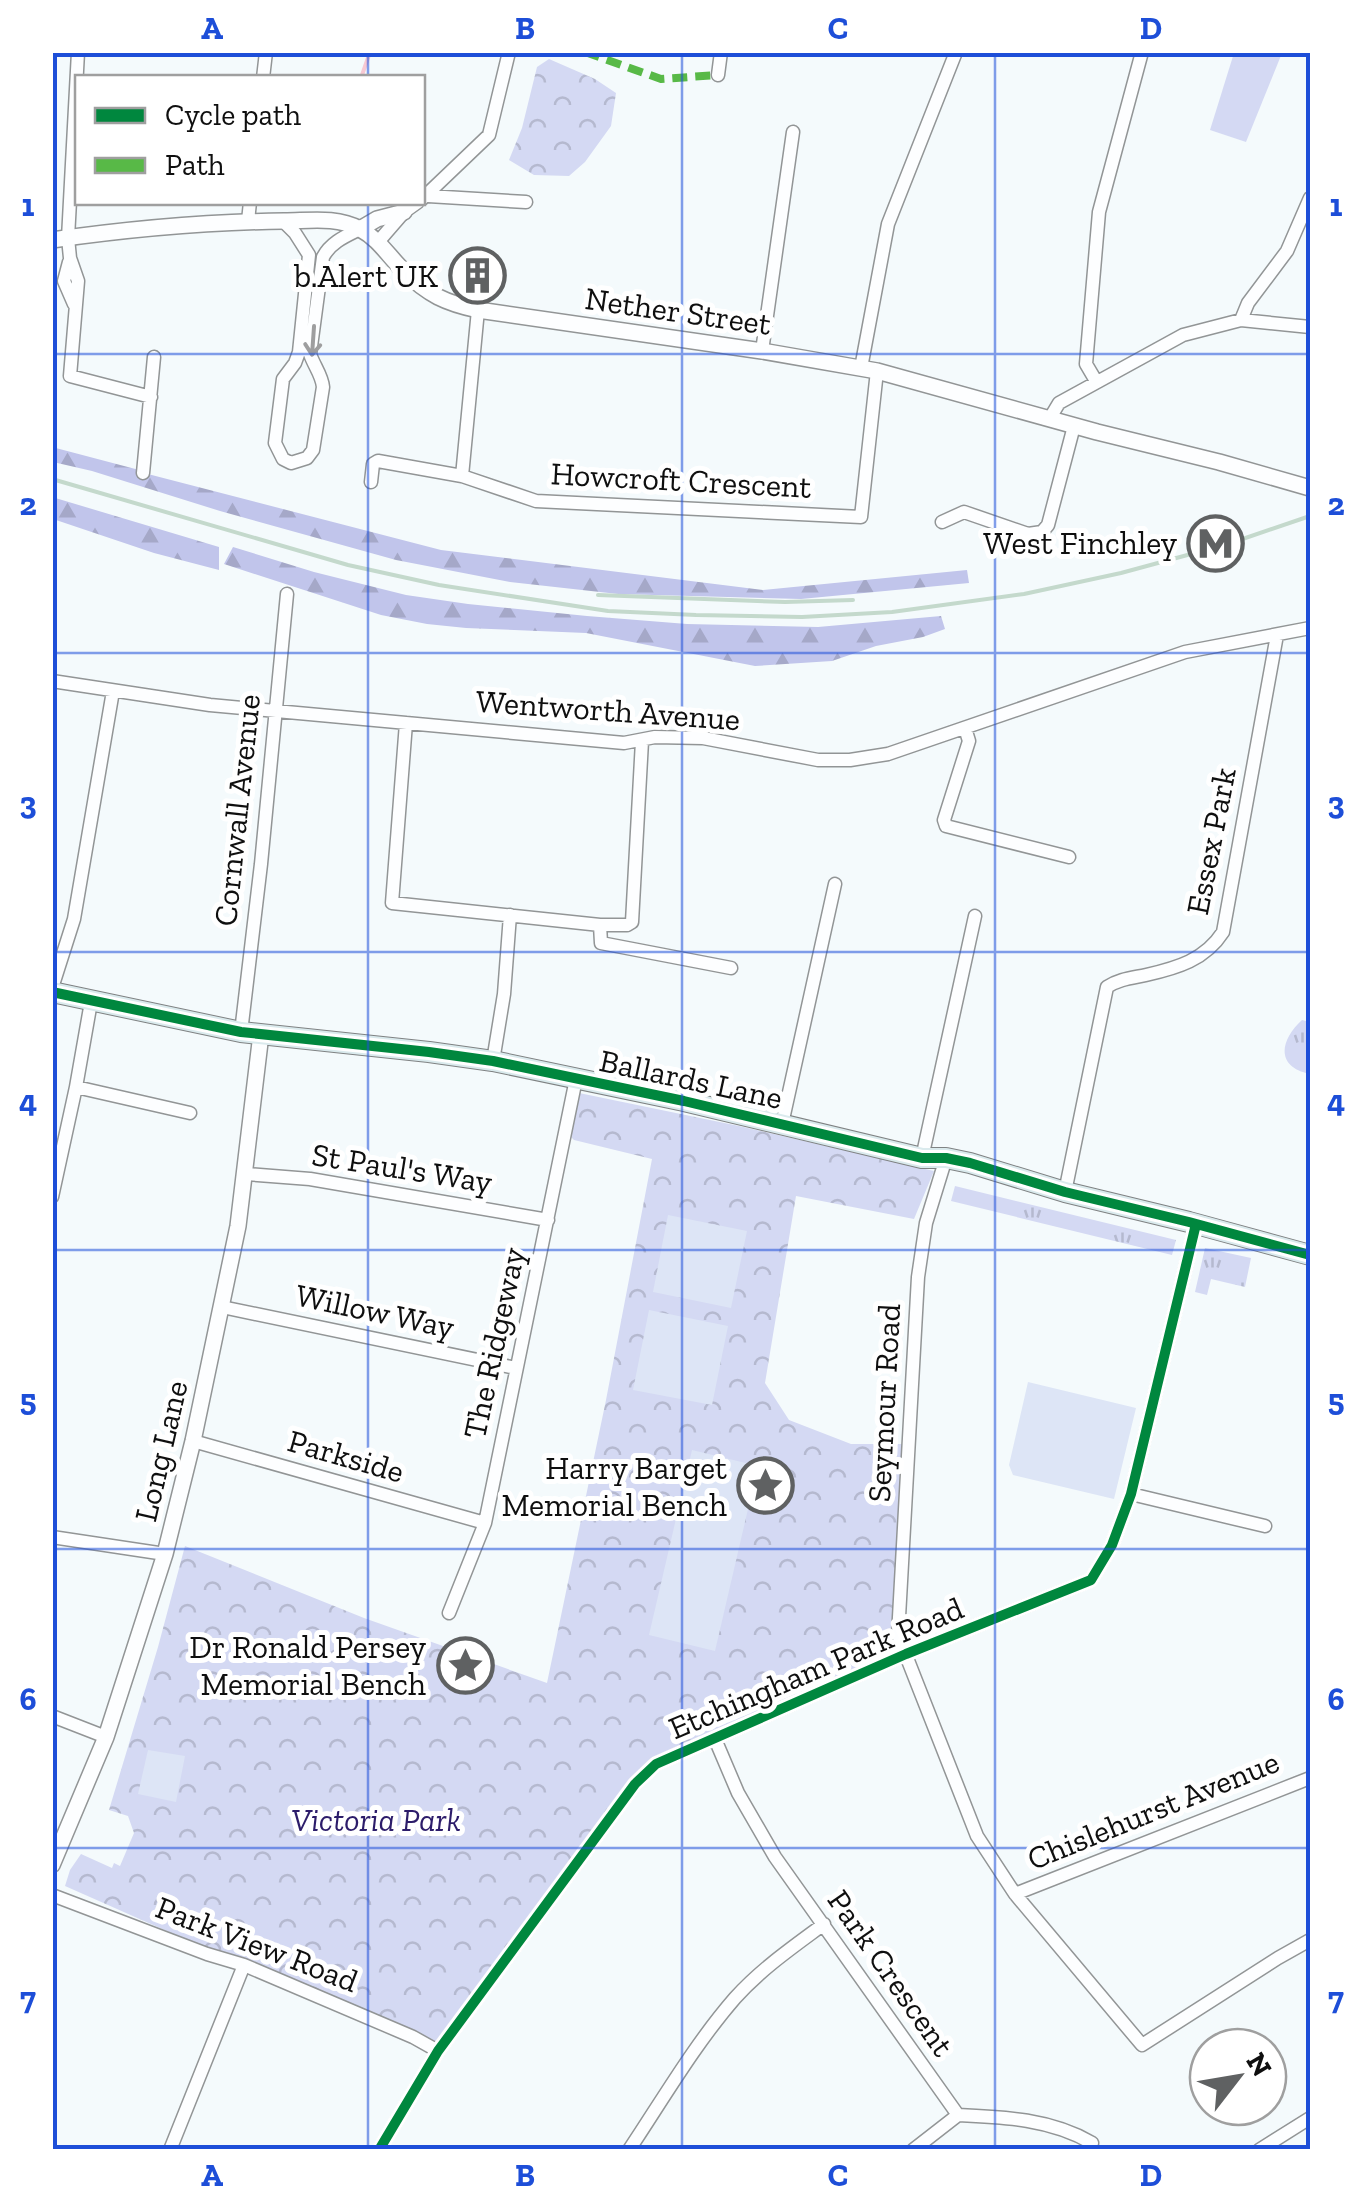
<svg xmlns="http://www.w3.org/2000/svg" width="1363" height="2202" viewBox="0 0 1363 2202" font-family="'Zilla Slab',serif">
<style>
.grass{fill:url(#grass-tufts)}
.forest{fill:url(#forest-firs)}
.park{fill:url(#park-crowns)}
.garden{fill:#d4d9f3}
.pitch{fill:#dde5f6}
.lines{fill:none;stroke-linecap:round;stroke-linejoin:round}
.stream{stroke:#f7c9d3;stroke-width:4}
.minor-casing{stroke:#929596;stroke-width:15}
.tertiary-casing{stroke:#929596;stroke-width:18}
.primary-casing{stroke:#7f8283;stroke-width:22}
.minor{stroke:#fdfeff;stroke-width:12}
.tertiary{stroke:#fdfeff;stroke-width:15}
.primary{stroke:#daeaed;stroke-width:20}
.rail{stroke:#c4d9cc;stroke-width:4}
.quiet{stroke:#58b947;stroke-width:8;stroke-dasharray:15 8;stroke-linecap:butt}
.cycleway-casing{stroke:#fff;stroke-width:16}
.cycleway{stroke:#00873e;stroke-width:10}
.oneway{stroke:#9e9e9f}
.grid{fill:none;stroke:#1d4ed8;stroke-width:2.5;stroke-opacity:0.55}
.labels{text-anchor:middle;stroke-width:10;stroke-linejoin:round;paint-order:stroke}
.poi-label{font-size:32px;fill:#0f0f0f;stroke:#fff;text-anchor:end}
.street-label{font-size:32px;fill:#0f0f0f;stroke:#fff}
.park-label{font-size:32px;font-style:italic;fill:#2c1c6a;stroke:#fff}
.neatline{fill:none;stroke:#1d4ed8;stroke-width:4}
.grid-label{font-size:32px;text-anchor:middle;font-weight:bold;fill:#1d4ed8}
</style>
<defs>
<pattern id="grass-tufts" width="24" height="20" patternUnits="userSpaceOnUse" patternTransform="scale(2.5)"><rect width="24" height="20" fill="#d4d9f3"/><path d="M3 7l-1-3M5 7V3M7 7l1-3M15 17l-1-3M17 17v-4M19 17l1-3" fill="none" stroke="#b5b9cf"/></pattern>
<pattern id="forest-firs" width="22" height="20" patternUnits="userSpaceOnUse" patternTransform="scale(2.5)"><rect width="22" height="20" fill="#c1c5eb"/><path d="M5 1l3.5 6h-7zM16 11l3.5 6h-7z" fill="#a5a8c8"/></pattern>
<pattern id="park-crowns" width="20" height="18" patternUnits="userSpaceOnUse" patternTransform="scale(2.5)"><rect width="20" height="18" fill="#d4d9f3"/><path d="M2 6a3 3 0 1 1 6 0M12 15a3 3 0 1 1 6 0" fill="none" stroke="#b5b9cf"/></pattern>
</defs>
<rect width="100%" height="100%" fill="#f4fafc"/>
<path class="grass" d="M1302,1020l8,2v52c-35,-7 -30,-34 -8,-54z
M955,1186l221,54 -4,15 -221,-54z
M1205,1248l46,10 -6,29 -34,-8 -4,16 -12,-3z"/>
<path class="forest" d="M52,447l91,24 1,2 297,77 322,40 204,-20 2,13 -168,16 -183,-5 -108,-12 -114,-22 -176,-49 -128,-40 -39,-9z
M52,497l167,50v23l-65,-17 -101,-34z
M233,547l81,25 92,23 62,9 119,12 100,8 131,3 123,-11 4,13 -22,8 -47,9 -44,15 -77,5 -169,-33 -120,-5 -39,-4 -46,-9 -157,-51z"/>
<path class="park" d="M549,59l46,20 21,14 -5,33 -26,36 -16,14 -35,-1 -25,-15 13,-32 15,-61z
M579,1093l160,33 195,45 -20,48 -118,-23 -31,187 24,37 62,24h59l-12,193 6,17 -187,84 -82,46 -197,267 -373,-165 5,-16 11,-16 31,14 2,-5 6,3 14,-33 -6,-17 -19,-6 49,-163 27,-101 179,72 183,65 59,-283 46,-241 -78,-19 -4,-4z"/>
<path class="garden" d="M1234,53h48l-36,89 -36,-12z"/>
<path class="pitch" d="M668,1215l79,16 -16,77 -78,-16z
M649,1310l79,16 -16,79 -79,-15z
M1028,1382l108,26 -22,91 -101,-24 -4,-10z
M692,1450l66,16 -43,185 -66,-16z
M148,1750l37,6 -9,46 -38,-8z"/>
<g class="lines">
<path class="stream" d="M361,78l9,-26"/>
<defs>
<path id="minor" d="M78,52l-10,186 2,20 8,23 -8,95 81,21
M718,75l3,-23
M263,78l3,-26
M428,196l98,6
M422,199l67,-64 20,-83
M248,221l2,-19
M283,221l12,12 14,22 -10,97 -4,11 -12,16 -8,64 8,16 8,4 16,-5 6,-8 10,-63c-1,-12 -9,-21 -13,-33l13,-97c8,-15 23,-21 37,-28
M378,242l26,-30 14,-10
M69,262l-5,19 10,23
M478,310l-16,166 74,25 325,16 16,-146
M1241,320l7,-17 39,-52 23,-53
M762,351l31,-219
M861,368l27,-144 68,-172
M1096,381l-10,-17 13,-152 43,-160
M1050,418l9,-15 124,-68 58,-15 69,7
M143,473l11,-116
M371,482l2,-18 5,-3 84,15
M942,522l22,-10 64,22 14,-2 6,-7 26,-99
M52,681l158,24 414,38 31,-6 48,1 115,22h32l38,-6 297,-102 125,-24
M406,723l-14,180 208,22h27l5,-3 10,-181
M965,728l4,13 -25,79 2,6 123,31
M600,925l1,18 130,25
M52,988l22,-69 39,-228
M241,1032l20,-168 26,-270
M493,1061l11,-67 6,-79
M76,1087l114,26
M782,1124l53,-240
M922,1158l53,-242
M946,1158l-20,65 -8,54 -20,358 79,201 38,58 127,151 136,-87 32,-18
M246,1174l64,5 238,41
M1065,1192l42,-205c12,-8 25,-9 39,-12 31,-7 59,-15 77,-43l54,-297
M52,1197l24,-110 15,-85
M222,1307l294,61
M193,1441l292,82
M1131,1494l134,32
M52,1537l113,17
M449,1613l36,-90 91,-444
M52,1716l54,21
M715,1739l23,54 37,64 183,258c46,2 93,4 134,28
M1015,1894l295,-116
M52,1895l155,59 37,11 169,72 25,14
M170,2150l74,-185
M379,2150l59,-99 197,-267 21,-20 250,-110 185,-74 21,-35 19,-51 65,-270
M629,2150c34,-51 66,-106 106,-152 26,-29 58,-51 89,-74
M913,2150l45,-35
M1259,2150l51,-32"/>
<path id="tertiary" d="M360,229l17,-10 27,-7
M52,240c77,-11 154,-18 232,-19 25,0 52,-5 76,8 19,10 29,28 44,42 24,24 42,32 74,39l284,41 115,20 220,61 122,30 91,26
M52,1865l54,-128 59,-183 28,-113 45,-215 23,-192"/>
<path id="primary" d="M52,992l189,40 188,20 64,9 191,40 238,57h24l24,5 95,29 124,30 121,33"/>
</defs>
<use href="#minor" class="minor-casing"/>
<use href="#tertiary" class="tertiary-casing"/>
<use href="#primary" class="primary-casing"/>
<use href="#minor" class="minor"/>
<use href="#tertiary" class="tertiary"/>
<use href="#primary" class="primary"/>
<path class="rail" d="M52,479l296,86 91,20 169,26 88,4 106,2 90,-5 132,-18 97,-21 107,-29 82,-28
M598,595l187,7 68,-2"/>
<path class="quiet" d="M585,52l76,27 57,-4"/>
<defs>
<path id="cycleway" d="M52,992l189,40 188,20 64,9 191,40 238,57h24l24,5 95,29 124,30 121,33
M379,2150l59,-99 197,-267 21,-20 250,-110 185,-74 21,-35 19,-51 65,-270"/>
</defs>
<use href="#cycleway" class="cycleway-casing"/>
<use href="#cycleway" class="cycleway"/>
</g>
<defs><path id="oneway-shaft" d="M-6 0H5M1.5-3L5.5 0L1.5 3" fill="none" stroke-width="1.6" stroke-linecap="round" stroke-linejoin="round" transform="scale(2.5)"/></defs>
<use class="oneway" href="#oneway-shaft" transform="translate(313 341) rotate(94)"/>
<path class="grid" d="M368,52v26M682,52v2098M995,52v2098M368,202v1948M52,354h1258M52,653h1258M52,952h1258M52,1250h1258M52,1549h1258M52,1848h1258"/>
<defs>
<symbol id="building-ring" viewBox="-11 -11 22 22"><circle r="9.5" fill="#fff" stroke="#5f6162" stroke-width="1.5"/><path d="M-4-6H4V6H1V3H-1V6H-4ZM-2.5-4.3h1.7v1.8h-1.7ZM.8-4.3h1.7v1.8H.8ZM-2.5-1h1.7V.8h-1.7ZM.8-1h1.7V.8H.8Z" fill="#5f6162"/></symbol>
<symbol id="metro-ring" viewBox="-11 -11 22 22"><circle r="9.5" fill="#fff" stroke="#5f6162" stroke-width="1.5"/><path d="M-5.5 5V-5H-3L0 0L3-5H5.5V5H3V-.5L0 4L-3-.5V5Z" fill="#5f6162"/></symbol>
<symbol id="sight-ring" viewBox="-11 -11 22 22"><circle r="9.5" fill="#fff" stroke="#5f6162" stroke-width="1.5"/><path d="M0-6L1.8-2.2L6-1.7L2.9 1.2L3.7 5.4L0 3.3L-3.7 5.4L-2.9 1.2L-6-1.7L-1.8-2.2Z" fill="#5f6162"/></symbol>
</defs>
<g fill-rule="evenodd">
<use href="#building-ring" x="446" y="244" width="63" height="63"/>
<use href="#metro-ring" x="1184" y="512" width="63" height="63"/>
<use href="#sight-ring" x="734" y="1454" width="63" height="63"/>
<use href="#sight-ring" x="434" y="1634" width="63" height="63"/>
</g>
<g class="labels">
<g class="poi-label">
<text x="438" y="287">b.Alert UK</text>
<text x="1177" y="554">West Finchley</text>
<text x="727" y="1479">Harry Barget<tspan x="727" dy="37">Memorial Bench</tspan></text>
<text x="426" y="1658">Dr Ronald Persey<tspan x="426" dy="37">Memorial Bench</tspan></text>
</g>
<g class="street-label">
<text transform="translate(678 311) rotate(8)" y="11">Nether Street</text>
<text transform="translate(681 480) rotate(3)" y="11">Howcroft Crescent</text>
<text transform="translate(608 710) rotate(4)" y="11">Wentworth Avenue</text>
<text transform="translate(237 810) rotate(-84)" y="11">Cornwall Avenue</text>
<text transform="translate(1211 841) rotate(-79)" y="11">Essex Park</text>
<text transform="translate(691 1079) rotate(12)" y="11">Ballards Lane</text>
<text transform="translate(402 1168) rotate(9)" y="11">St Paul's Way</text>
<text transform="translate(375 1311) rotate(12)" y="11">Willow Way</text>
<text transform="translate(494 1343) rotate(-78)" y="11">The Ridgeway</text>
<text transform="translate(884 1403) rotate(-87)" y="11">Seymour Road</text>
<text transform="translate(161 1451) rotate(-77)" y="11">Long Lane</text>
<text transform="translate(346 1456) rotate(16)" y="11">Parkside</text>
<text transform="translate(816 1668) rotate(-23)" y="11">Etchingham Park Road</text>
<text transform="translate(1153 1810) rotate(-22)" y="11">Chislehurst Avenue</text>
<text transform="translate(257 1944) rotate(21)" y="11">Park View Road</text>
<text transform="translate(891 1973) rotate(55)" y="11">Park Crescent</text>
</g>
<g class="park-label">
<text x="376" y="1831">Victoria Park</text>
</g>
</g>
<rect width="1363" height="2202" fill="none" stroke="#ffffff" stroke-width="110"/>
<rect x="75" y="75" width="350" height="130" fill="#ffffff" stroke="#9f9f9f" stroke-width="2.5"/>
<rect x="95" y="108" width="50" height="15" fill="#00873e" stroke="#9f9f9f" stroke-width="2.5"/>
<text x="165" y="125" font-size="30" fill="#0f0f0f">Cycle path</text>
<rect x="95" y="158" width="50" height="15" fill="#58b947" stroke="#9f9f9f" stroke-width="2.5"/>
<text x="165" y="175" font-size="30" fill="#0f0f0f">Path</text>
<g transform="translate(1238 2077) rotate(59)"><circle r="48" fill="#ffffff" stroke="#9f9f9f" stroke-width="2.5"/>
<path d="M0-8L18 38L0 25L-18 38Z" fill="#5f6162"/>
<text y="-15" font-size="28" font-weight="bold" text-anchor="middle" fill="#0f0f0f">N</text>
</g>
<rect x="55" y="55" width="1253" height="2092" class="neatline"/>
<g class="grid-label">
<text x="212" y="39">A</text>
<text x="525" y="39">B</text>
<text x="838" y="39">C</text>
<text x="1151" y="39">D</text>
<text x="28" y="216">1</text>
<text x="1336" y="216">1</text>
<text x="28" y="515">2</text>
<text x="1336" y="515">2</text>
<text x="28" y="814">3</text>
<text x="1336" y="814">3</text>
<text x="28" y="1112">4</text>
<text x="1336" y="1112">4</text>
<text x="28" y="1411">5</text>
<text x="1336" y="1411">5</text>
<text x="28" y="1710">6</text>
<text x="1336" y="1710">6</text>
<text x="28" y="2009">7</text>
<text x="1336" y="2009">7</text>
<text x="212" y="2186">A</text>
<text x="525" y="2186">B</text>
<text x="838" y="2186">C</text>
<text x="1151" y="2186">D</text>
</g>
</svg>
